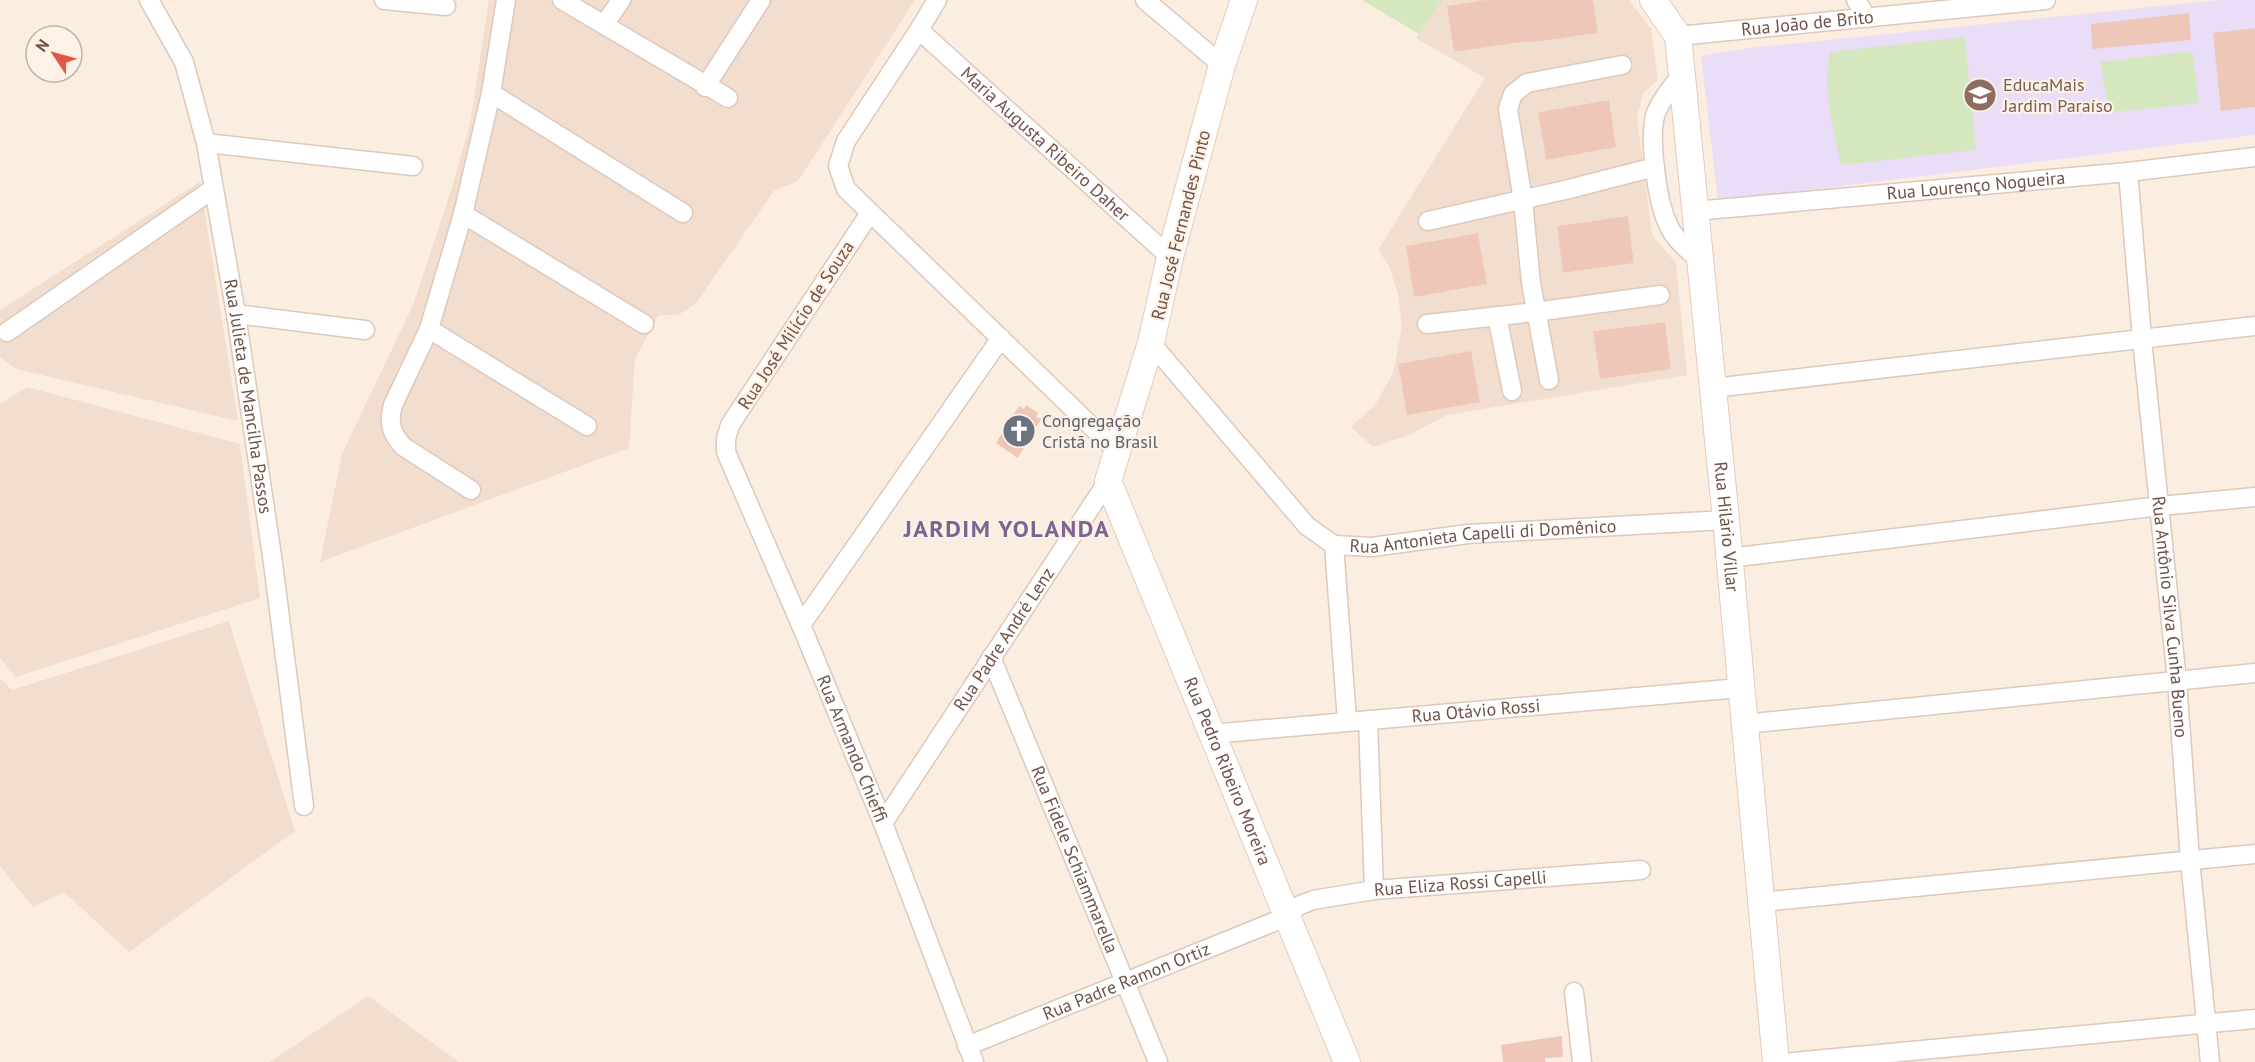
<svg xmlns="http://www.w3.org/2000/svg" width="2255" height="1062" viewBox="0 0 2255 1062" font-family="'PT Sans',sans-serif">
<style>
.residential{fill:#f2dece;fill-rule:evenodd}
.education{fill:#eaddf7}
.green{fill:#d4e7bf}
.building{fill:#efc7b8}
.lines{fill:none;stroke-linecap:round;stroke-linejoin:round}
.street-casing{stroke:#dec8bc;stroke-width:21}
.secondary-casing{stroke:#e5cabc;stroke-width:28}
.street{stroke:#fff;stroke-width:18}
.secondary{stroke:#fff;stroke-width:26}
.labels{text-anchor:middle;stroke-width:4.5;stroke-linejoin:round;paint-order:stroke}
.street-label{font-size:18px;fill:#705248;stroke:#fef1e5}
.education-label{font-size:18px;fill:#785e54;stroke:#fef1e5;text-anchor:start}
.worship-label{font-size:18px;fill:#5b616d;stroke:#fef1e5;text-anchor:start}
.district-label{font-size:24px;font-weight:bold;letter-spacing:1.5px;fill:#7e6494;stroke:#fef1e5}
</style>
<rect width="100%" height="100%" fill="#fbede0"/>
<path class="residential" d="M489,0h426l-117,181 -24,10 -78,112 -16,11 -22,2 -23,43 -6,89 -309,114 22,-108 71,-149 40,-121 17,-60z
M1442,0h42l6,45 34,-21 3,19 71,-10 -3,-19 -13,1 -1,-10 13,-2v-3h35l22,29 7,51 -15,13 -6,25 15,117 24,28 11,112 -240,40 -38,20 -36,12 -22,-20 24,-22 18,-32 9,-46 -4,-33 -9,-28 -11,-16 107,-172 -69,-40zM1469,3l6,46 -21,3 -6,-46zM1608,100l3,17 -9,14 12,-2 2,18 -70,12 -4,-19 13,-2 -1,-11 -13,2 -3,-17zM1628,216l2,16 -11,14 13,-2 2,19 -71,10 -2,-17 13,-2 -2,-12 -13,1 -2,-17zM1478,233l4,21 -68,43 -3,-21 15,-3 -2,-11 -15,2 -3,-18zM1665,322l6,47 -71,9 -7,-47z
M200,182l38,239 -222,-52 -16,-12v-47z
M27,387l213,57 20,154 -244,79 -16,-19v-254z
M229,621l66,210 -166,121 -65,-60 -31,15 -33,-41v-188l12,12z
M368,996l91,66h-189z"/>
<path class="education" d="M2219,0h36v135l-537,66 -17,-145 49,-8z"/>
<path class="green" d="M1362,0h80l-23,34z
M1965,37l11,113 -135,15c-8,-38 -19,-75 -11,-113z
M2192,51l7,52 -91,10 -7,-51z"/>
<path class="building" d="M1486,0h107l5,33 -71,10v-2l-73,11 -7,-46z
M2189,13l2,27 -99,9 -1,-25z
M2255,28v79l-34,4 -8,-78z
M1609,100l7,47 -70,13 -8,-48z
M1628,216l6,47 -71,10 -6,-47z
M1478,233l9,51 -73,13 -8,-51z
M1665,322l6,47 -71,10 -7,-48z
M1471,351l9,51 -73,13 -9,-51z
M1026,405l12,8 -2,4 5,2 -23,39 -22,-15 23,-37 5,3z
M1562,1036l1,21 -18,1v4h-42l-2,-17z"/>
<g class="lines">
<defs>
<g id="street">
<path id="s1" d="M149,0l35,62 22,81 30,171 37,249 31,243"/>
<path d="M384,0l62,6"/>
<path d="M562,0l166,98"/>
<path d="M937,0l-18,30 -73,111 -8,25 8,23 271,262"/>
<path d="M1145,0l77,65"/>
<path d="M1856,0l11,18"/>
<path d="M604,25l17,-25"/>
<path id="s2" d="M919,30l251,227"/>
<path id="s3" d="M1678,36l368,-36"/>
<path d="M1682,75c-11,12 -20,23 -26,38 -8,22 1,87 11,109 6,16 20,27 32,38"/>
<path d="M705,87l56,-87"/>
<path d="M491,93l192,120"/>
<path d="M206,143l207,23"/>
<path id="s4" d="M2128,172l14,167 35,342 13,179 20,202"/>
<path id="s5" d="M1695,211l433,-39 127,-15"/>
<path id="s6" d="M870,213l-140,212 -4,14v13l75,173 82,198 91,239"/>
<path d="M463,214l181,110"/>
<path d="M1428,221l137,-31 90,-23"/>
<path d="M236,314l129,16"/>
<path d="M1497,316l15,75"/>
<path d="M1427,324l108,-12 125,-17"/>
<path d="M429,329l158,97"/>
<path d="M7,332l206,-143"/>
<path id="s7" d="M1151,343l156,183 27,19 38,2 96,-13 258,-14"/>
<path d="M1549,380l-18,-97 -8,-83 -15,-91 5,-15 14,-11 95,-18"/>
<path d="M1713,388l542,-62"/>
<path d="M471,490l-67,-43c-13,-13 -16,-25 -11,-42l36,-76 34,-115 28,-121 15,-93"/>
<path d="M1334,545l13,176"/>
<path d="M1729,558l431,-52 95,-9"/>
<path d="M801,625l200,-287"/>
<path id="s8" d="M991,657l167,405"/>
<path d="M1368,720l6,170"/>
<path d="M1744,724l511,-51"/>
<path id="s9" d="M1210,734l530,-46"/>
<path id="s10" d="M883,823l225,-342"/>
<path d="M1761,902l494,-48"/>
<path d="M1574,992l8,70"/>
<path id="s11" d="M967,1046l319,-129 12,-11 15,-6 61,-10 267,-20"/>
<path d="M1793,1062l462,-43"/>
</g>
<g id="secondary">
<path id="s12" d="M1244,0l-22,65 -52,192 -19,86 -43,138 239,581"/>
<path id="s13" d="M1653,0l25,36 48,484 50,542"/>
</g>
</defs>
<use href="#street" class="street-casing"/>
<use href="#secondary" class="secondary-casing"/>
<use href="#street" class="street"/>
<use href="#secondary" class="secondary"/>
</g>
<defs>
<symbol id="school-disc" viewBox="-11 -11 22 22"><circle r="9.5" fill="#8d6e63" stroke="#fef1e5"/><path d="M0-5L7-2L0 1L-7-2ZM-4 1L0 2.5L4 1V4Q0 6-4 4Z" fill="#fff"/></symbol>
<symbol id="church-disc" viewBox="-11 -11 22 22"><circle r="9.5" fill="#6b7280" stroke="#fef1e5"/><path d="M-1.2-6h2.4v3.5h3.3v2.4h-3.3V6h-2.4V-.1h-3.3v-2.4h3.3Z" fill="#fff"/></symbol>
</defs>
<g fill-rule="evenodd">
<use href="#school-disc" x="1961" y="76" width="38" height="38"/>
<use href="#church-disc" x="1000" y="412" width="38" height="38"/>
</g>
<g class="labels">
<g class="street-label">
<text dy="6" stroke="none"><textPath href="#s3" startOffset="130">Rua João de Brito</textPath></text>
<text dy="6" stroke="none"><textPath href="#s2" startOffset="170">Maria Augusta Ribeiro Daher</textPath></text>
<text dy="6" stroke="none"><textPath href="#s5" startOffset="282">Rua Lourenço Nogueira</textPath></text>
<text transform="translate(1181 225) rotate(-76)" y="6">Rua José Fernandes Pinto</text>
<text transform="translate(796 325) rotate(-57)" y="6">Rua José Milício de Souza</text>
<text dy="6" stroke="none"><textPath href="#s1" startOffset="412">Rua Julieta de Mancilha Passos</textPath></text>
<text dy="6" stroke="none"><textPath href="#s13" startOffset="537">Rua Hilário Villar</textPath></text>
<text dy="6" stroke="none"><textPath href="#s7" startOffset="423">Rua Antonieta Capelli di Domênico</textPath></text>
<text dy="6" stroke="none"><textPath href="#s4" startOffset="447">Rua Antônio Silva Cunha Bueno</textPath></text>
<text dy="6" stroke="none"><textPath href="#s10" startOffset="220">Rua Padre André Lenz</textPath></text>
<text dy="6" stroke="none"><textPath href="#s9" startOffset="267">Rua Otávio Rossi</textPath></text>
<text dy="6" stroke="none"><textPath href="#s6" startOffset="604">Rua Armando Chieffi</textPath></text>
<text dy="6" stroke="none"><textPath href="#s12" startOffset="814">Rua Pedro Ribeiro Moreira</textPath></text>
<text dy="6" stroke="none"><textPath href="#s8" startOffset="219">Rua Fidele Schiammarella</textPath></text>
<text dy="6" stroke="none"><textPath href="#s11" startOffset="525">Rua Eliza Rossi Capelli</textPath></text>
<text dy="6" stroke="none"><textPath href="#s11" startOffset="172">Rua Padre Ramon Ortiz</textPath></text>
</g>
<g class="education-label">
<text x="2003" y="91">EducaMais<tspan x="2003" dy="21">Jardim Paraíso</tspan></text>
</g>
<g class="worship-label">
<text x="1042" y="427">Congregação<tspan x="1042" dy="21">Cristã no Brasil</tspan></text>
</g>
<g class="district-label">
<text x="1007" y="537">JARDIM YOLANDA</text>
</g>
</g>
<g transform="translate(54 54) rotate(306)"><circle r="28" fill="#fef1e5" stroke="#c5b1a6" stroke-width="1.5"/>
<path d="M0-4.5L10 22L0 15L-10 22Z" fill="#e25748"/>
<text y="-9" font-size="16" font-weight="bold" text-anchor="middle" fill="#705248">N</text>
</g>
</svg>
